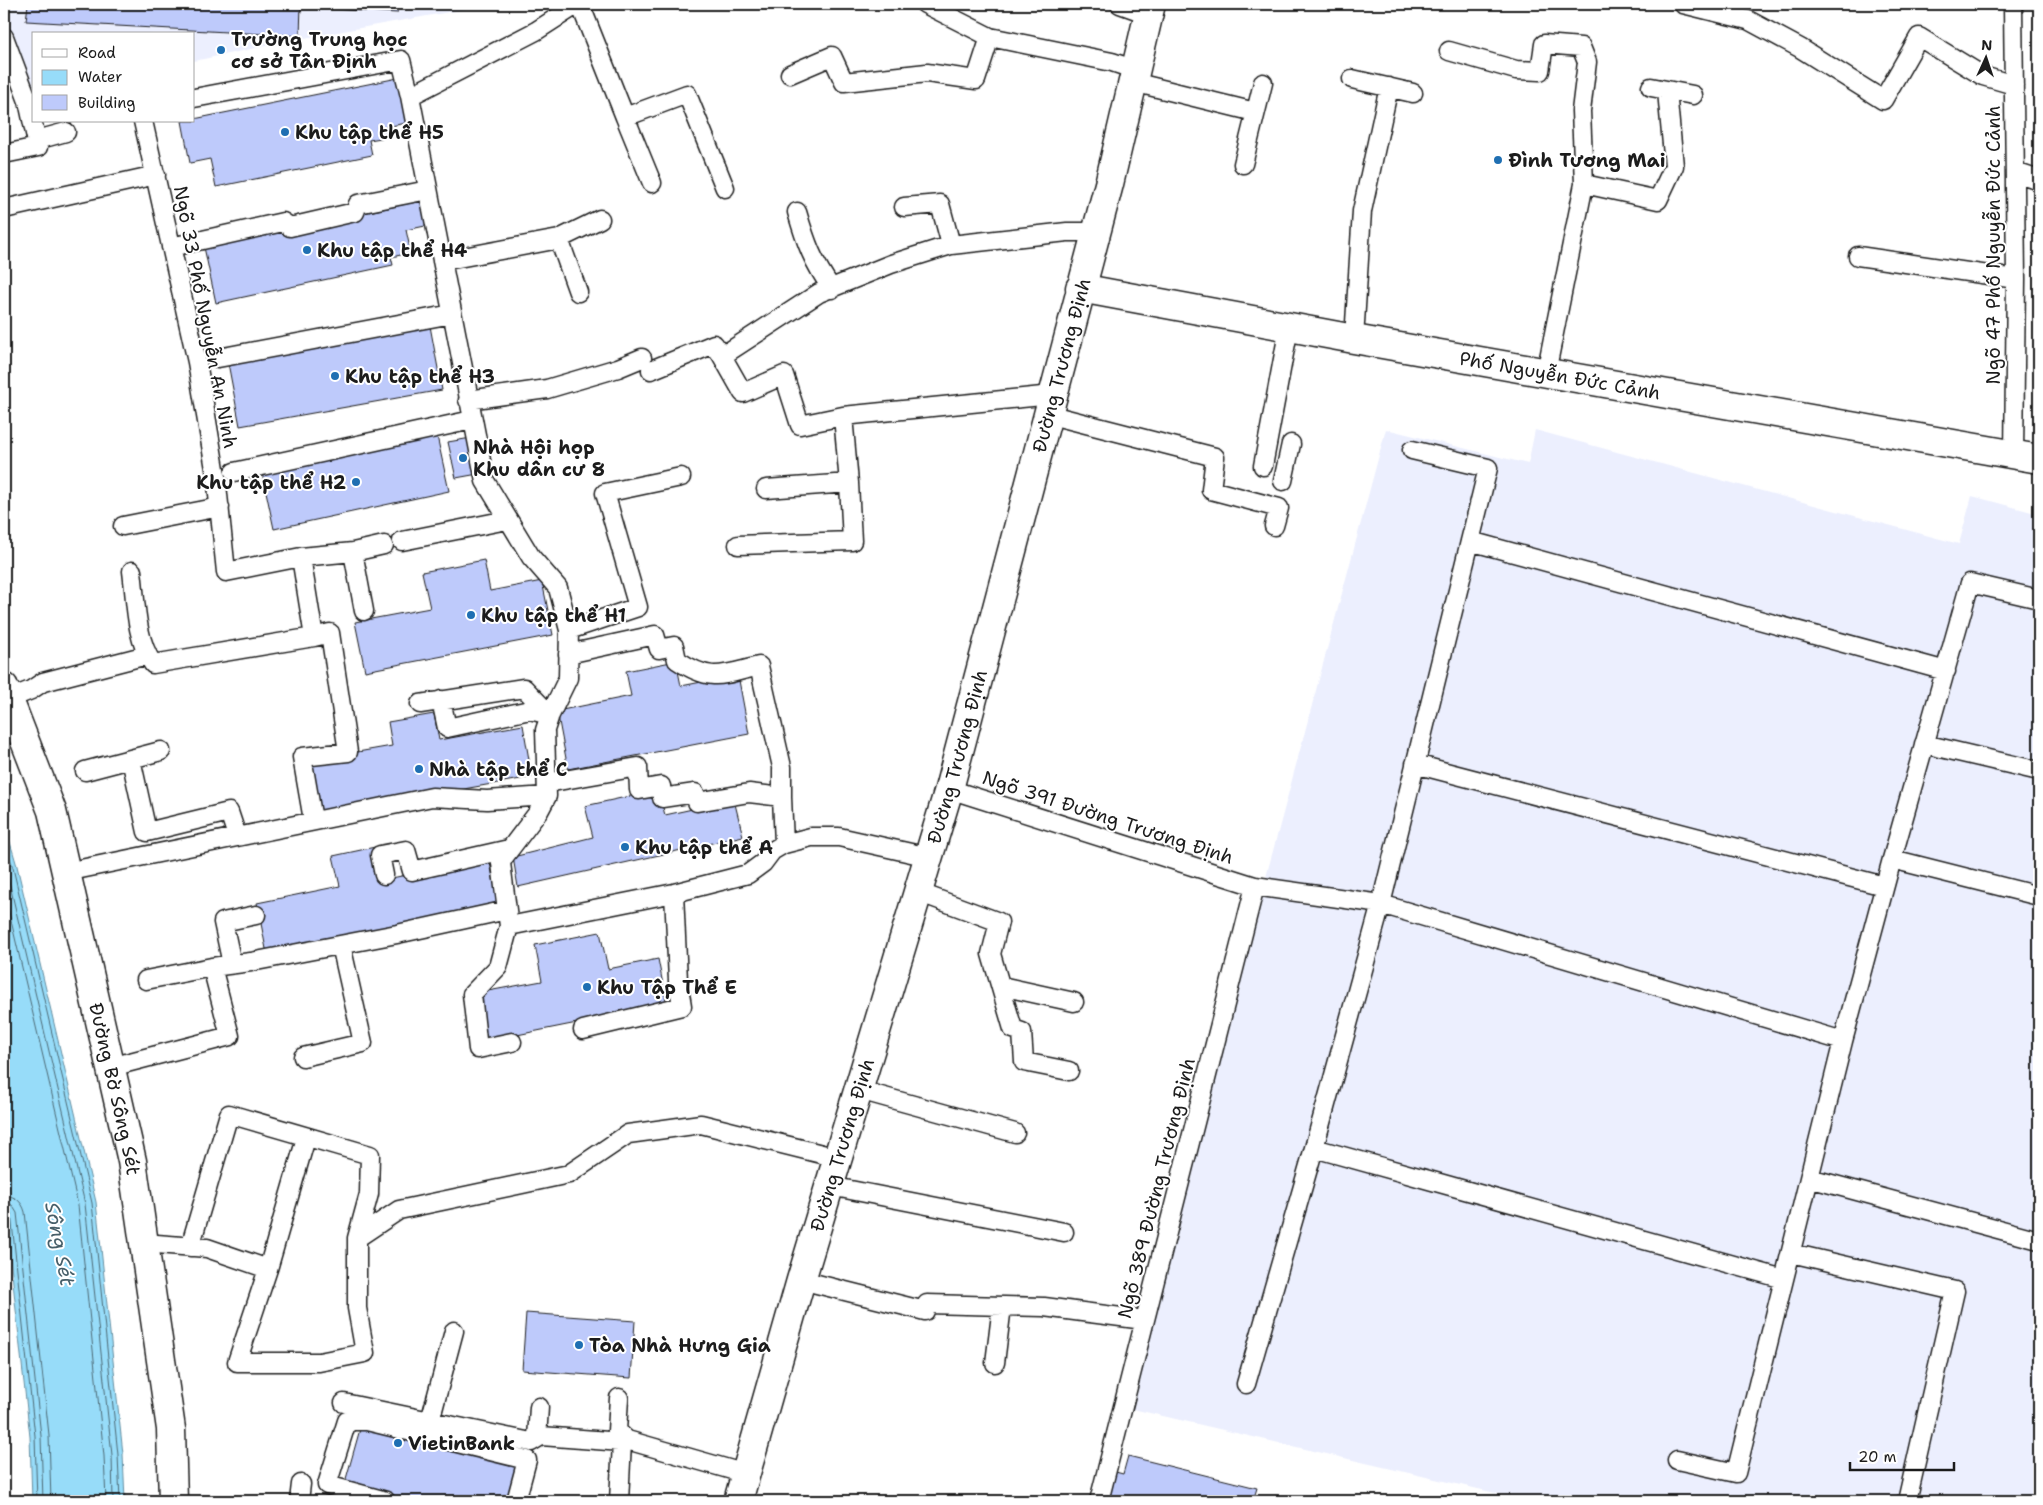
<svg xmlns="http://www.w3.org/2000/svg" width="2043" height="1505" viewBox="0 0 2043 1505" font-family="'Shantell Sans',sans-serif">
<style>
.built{fill:#eceffe}
.water{fill:#97dcf9;stroke:#668fa1}
.lines{fill:none;stroke-linecap:round;stroke-linejoin:round}
.shore{stroke:#4d6974;stroke-width:1}
.building{fill:#becafb;stroke:#1c1c1c}
.service-casing{stroke:#1c1c1c;stroke-width:21}
.tertiary-casing{stroke:#1c1c1c;stroke-width:31}
.secondary-casing{stroke:#1c1c1c;stroke-width:31}
.service{stroke:#fff;stroke-width:18}
.tertiary{stroke:#fff;stroke-width:28}
.secondary{stroke:#fff;stroke-width:28}
.poi-dot{fill:#1f6fb2;stroke:#fff;stroke-width:2}
.labels{text-anchor:middle;stroke-width:4;stroke-linejoin:round;paint-order:stroke}
.poi-label{font-size:19px;font-weight:bold;fill:#1c1c1c;stroke:#fff;text-anchor:start}
.street-label{font-size:19px;fill:#1c1c1c;stroke:#fff}
.water-label{font-size:20px;font-style:italic;fill:#475f69;stroke:#fff}
</style>
<rect width="100%" height="100%" fill="#fff"/>
<filter id="ink" filterUnits="userSpaceOnUse"><feTurbulence type="fractalNoise" baseFrequency=".02" numOctaves="2"/><feDisplacementMap in="SourceGraphic" scale="10" xChannelSelector="R" yChannelSelector="G"/><feConvolveMatrix kernelMatrix="1 2 1 2 8 2 1 2 1" color-interpolation-filters="sRGB"/></filter>
<g filter="url(#ink)">
<path class="built" d="M4,4h490l-190,34 -110,23v-27h-160v60l-30,-78z
M1386,429l142,35 7,-34 424,114 13,-48 67,18v987h-509l-406,-94z"/>
<path class="water" d="M4,822l13,44 79,336 27,252 2,47h-93l-2,-64 -26,-236z"/>
<g class="lines">
<path class="shore" d="M4,839l9,29 79,335 26,252 2,46
M4,860l81,344 27,251 1,46
M4,891l74,314 26,251 2,45
M4,1195c11,1 18,6 21,17l24,223 2,66
M4,1203l8,2 5,8 24,223 2,65
M4,1209l5,1 2,4 24,222 2,65"/>
</g>
<path class="building" d="M28,4h273l-1,32 -274,-15z
M315,4h83l-1,9 -82,-5z
M398,78l9,45 -22,4 2,10 -18,3 3,15 -156,32 -6,-28 -20,4 -8,-42h12v-2z
M425,200l5,25 -24,5 5,23 -20,4 2,8 -177,38 -12,-56z
M430,326l12,64 -202,36 -12,-63z
M437,436l12,55 -175,38 -12,-56z
M471,438l7,36 -22,4 -8,-36z
M484,560l6,31 52,-10 11,54 -188,36 -10,-49 75,-14 -8,-36z
M676,661l5,25 57,-11 11,59 -181,35 -11,-58 74,-15 -5,-25z
M434,714l5,26 84,-15 9,52 -217,38 -9,-54 86,-15 -4,-24z
M658,790l7,25 69,-15 9,36 -225,51 -5,-30 80,-20 -8,-31z
M375,847l7,33 107,-22 10,49 -232,47 -10,-51 83,-17 -7,-30z
M600,932l8,37 50,-10 9,46 -180,36 -10,-48 65,-12 -7,-36z
M526,1313l109,8 -4,57 -109,-8z
M362,1422l157,42 -10,37h-106l-59,-15z
M1128,1456l129,32 -4,13h-149l4,-31 15,4z"/>
<g class="lines">
<defs>
<path id="service" d="M580,4l45,113 62,-23 38,94
M925,4l65,33 122,25 24,8
M1120,4l28,10
M1683,4l65,16 52,28 83,52 36,-63 64,39 31,9
M2013,4l3,275 -2,176
M4,37l24,64 6,-1
M1449,51l67,19 24,1 4,-27 37,3 6,15 -6,49 3,73 -38,189
M790,74l42,-18 12,26 83,-9 49,7 14,-43
M1352,79l61,14
M1133,82l122,30
M1651,87l42,8
M410,96l126,-65 42,-27
M194,98l207,-38 9,36 75,385 46,76 27,31 11,42 -1,48 -18,37 -5,15 2,66 -8,15 -35,46 -3,6 8,63 165,-33 74,-19 15,-11 9,-12 12,-7 27,-7h28l90,20
M625,117l27,66
M143,121l54,241 19,113 10,97 75,-15 52,-5 31,-7
M37,140l29,-8
M4,154l34,-7 -10,-46
M1243,164l20,-81
M2015,172l24,8
M1584,184l74,16 16,-34 -7,-75
M904,207l36,-3 11,41
M4,209l152,-34
M797,212c9,31 16,50 35,77
M559,239l19,53
M171,247l112,-25 7,5 65,-15 3,-8 70,-14
M1858,256l158,23
M442,261l117,-22 41,-20
M1354,339l8,-128 27,-124
M722,356l21,37 41,-18 16,50 43,-9 209,-21
M218,358l234,-44
M651,370l63,-26 8,12 97,-63 72,-29 60,-19 116,-13h29
M468,400l79,-11 71,-21 24,-10
M1047,414l168,43 -4,33 68,18 -5,18
M1263,466l26,-139
M234,472l238,-52
M1283,481l8,-37
M766,489l83,-6
M123,526l97,-19
M402,541l105,-21
M1470,541l476,130
M738,545l114,-4 -3,-58 -6,-67
M353,552l11,59
M301,557l13,80 16,-4 18,119 -46,5 11,63
M132,571c4,30 3,67 21,93l161,-27
M569,630l69,-23 -33,-114 76,-16
M568,654l87,-19 4,14 15,-3 3,14c35,23 44,15 82,6l23,101v30
M8,699l23,-9 12,-8 104,-27
M441,700l6,28 83,-18 20,5
M420,704l104,-16 26,27
M1924,744l115,27
M131,759l16,73 82,-20 8,24
M1415,764l469,122
M85,771l76,-20
M547,783l91,-16 1,23 22,-4 1,12 33,-5 2,9 52,-9 33,4 2,47
M949,789l306,97 126,18 462,137 49,-182 78,-276 69,16
M1892,859l147,37
M66,872l366,-75 55,3 60,-4
M384,875l-4,-20 26,-5 6,21 97,-22
M918,892l81,30 -8,32 22,75 9,3 2,30 45,9
M509,926l-11,41 -26,27 6,55 34,-7
M232,964l-9,-42 33,-7
M146,980l66,-13
M1001,986l73,16
M583,1030l99,-24 -4,-25 -4,-88
M303,1057l60,-14 -22,-98
M111,1067l119,-31 -18,-69 39,-5 146,-28 110,-24
M859,1090l156,43
M1314,1148l470,131
M1809,1178l230,62
M830,1186l234,46
M357,1238l42,-28 170,-36 59,-40 73,-10 137,34
M144,1243l63,5 61,21
M190,1247l39,-133 141,41 -1,39 -12,44v70l8,45 -46,9h-82l31,-93 38,-131
M1791,1253l164,38 -48,210
M801,1280l124,31 2,-7 117,3 100,13
M995,1363l7,-57
M1246,1384l68,-236 67,-244 107,-436 -76,-18
M619,1398l-2,33 10,9 119,34
M344,1403l187,39 10,-6 81,6 -3,59
M430,1421l24,-90
M537,1438l2,-31
M1677,1460l59,13 107,-432
M299,1501l2,-17
M386,1501l-59,-16 20,-64h20l160,39 -11,41
M1099,1501l156,-615"/>
<g id="tertiary">
<path id="s1" d="M1080,288l274,51 685,120"/>
<path id="s2" d="M4,687l48,124 80,350 39,268 2,72"/>
</g>
<g id="secondary">
<path id="s3" d="M738,1501l63,-221 148,-491 160,-605 42,-180"/>
</g>
</defs>
<use href="#service" class="service-casing"/>
<use href="#tertiary" class="tertiary-casing"/>
<use href="#secondary" class="secondary-casing"/>
<use href="#service" class="service"/>
<use href="#tertiary" class="tertiary"/>
<use href="#secondary" class="secondary"/>
</g>
</g>
<g class="poi-dot">
<circle cx="221" cy="50" r="5"/>
<circle cx="285" cy="132" r="5"/>
<circle cx="1498" cy="160" r="5"/>
<circle cx="307" cy="250" r="5"/>
<circle cx="335" cy="376" r="5"/>
<circle cx="463" cy="458" r="5"/>
<circle cx="356" cy="482" r="5"/>
<circle cx="471" cy="615" r="5"/>
<circle cx="419" cy="769" r="5"/>
<circle cx="625" cy="847" r="5"/>
<circle cx="587" cy="987" r="5"/>
<circle cx="579" cy="1345" r="5"/>
<circle cx="398" cy="1443" r="5"/>
</g>
<g class="labels">
<g class="poi-label">
<text x="231" y="46">Trường Trung học<tspan x="231" dy="22">cơ sở Tân Định</tspan></text>
<text x="295" y="139">Khu tập thể H5</text>
<text x="1508" y="167">Đình Tương Mai</text>
<text x="317" y="257">Khu tập thể H4</text>
<text x="345" y="383">Khu tập thể H3</text>
<text x="473" y="454">Nhà Hội họp<tspan x="473" dy="22">Khu dân cư 8</tspan></text>
<text x="346" y="489" text-anchor="end">Khu tập thể H2</text>
<text x="481" y="622">Khu tập thể H1</text>
<text x="429" y="776">Nhà tập thể C</text>
<text x="635" y="854">Khu tập thể A</text>
<text x="597" y="994">Khu Tập Thể E</text>
<text x="589" y="1352">Tòa Nhà Hưng Gia</text>
<text x="408" y="1450">VietinBank</text>
</g>
<g class="street-label">
<text transform="translate(1993 245) rotate(-90)" y="7">Ngõ 47 Phố Nguyễn Đức Cảnh</text>
<text transform="translate(206 317) rotate(79)" y="7">Ngõ 33 Phố Nguyễn An Ninh</text>
<text dy="7" stroke="none"><textPath href="#s3" startOffset="1181">Đường Trương Định</textPath></text>
<text dy="7" stroke="none"><textPath href="#s1" startOffset="488">Phố Nguyễn Đức Cảnh</textPath></text>
<text dy="7" stroke="none"><textPath href="#s3" startOffset="776">Đường Trương Định</textPath></text>
<text transform="translate(1108 817) rotate(18)" y="7">Ngõ 391 Đường Trương Định</text>
<text dy="7" stroke="none"><textPath href="#s2" startOffset="418">Đường Bờ Sông Sét</textPath></text>
<text dy="7" stroke="none"><textPath href="#s3" startOffset="371">Đường Trương Định</textPath></text>
<text transform="translate(1156 1188) rotate(-76)" y="7">Ngõ 389 Đường Trương Định</text>
</g>
<g class="water-label">
<text transform="translate(60 1244) rotate(79)" y="7">Sông Sét</text>
</g>
</g>
<rect width="2043" height="1505" fill="none" stroke="#fff" stroke-width="20"/>
<rect x="10" y="10" width="2023" height="1485" fill="none" stroke="#1c1c1c" stroke-width="2" filter="url(#ink)"/>
<rect x="32" y="32" width="162" height="90" fill="#ffffff" stroke="#a4a4a4"/>
<rect x="42" y="49" width="25" height="8" fill="#ffffff" stroke="#a4a4a4"/>
<text x="78" y="58" font-size="15" fill="#1c1c1c">Road</text>
<rect x="42" y="70" width="25" height="15" fill="#97dcf9" stroke="#a4a4a4"/>
<text x="78" y="82" font-size="15" fill="#1c1c1c">Water</text>
<rect x="42" y="95" width="25" height="15" fill="#becafb" stroke="#a4a4a4"/>
<text x="78" y="108" font-size="15" fill="#1c1c1c">Building</text>
<g transform="translate(1986 58) rotate(3)" stroke="#ffffff" stroke-width="4" paint-order="stroke">
<path d="M0-4L9 19L0 12L-9 19Z" fill="#1c1c1c"/>
<text y="-8" font-size="14" font-weight="bold" text-anchor="middle" fill="#1c1c1c">N</text>
</g>
<path d="M1850 1462v8h104v-8" fill="none" stroke="#1c1c1c" stroke-width="2.5"/>
<text x="1858" y="1462" font-size="15" fill="#1c1c1c" stroke="#ffffff" stroke-width="4" paint-order="stroke">20 m</text>
</svg>
